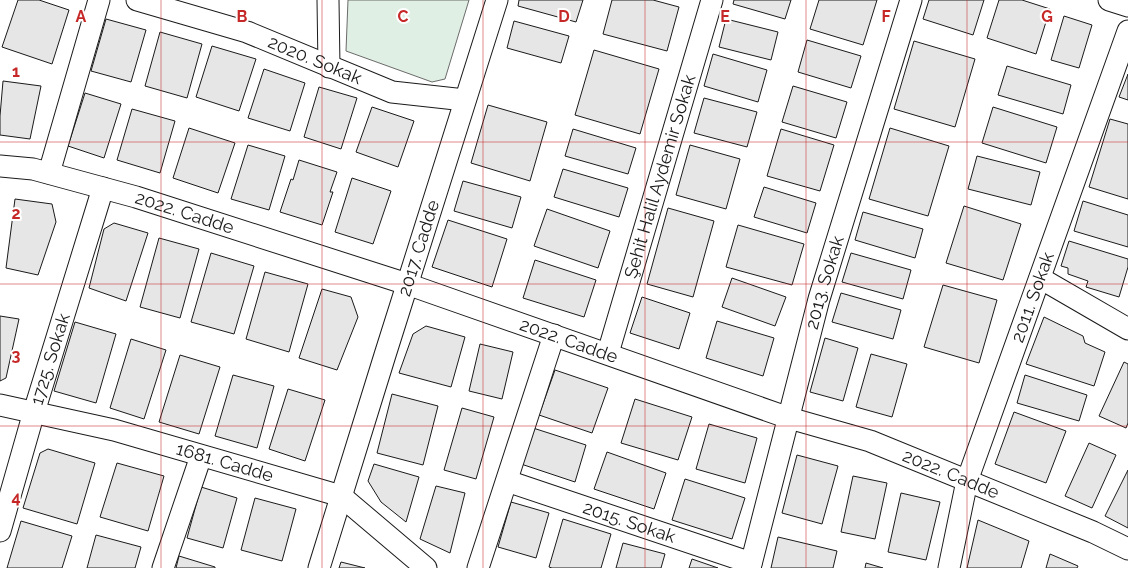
<svg xmlns="http://www.w3.org/2000/svg" width="1128" height="568" viewBox="0 0 1128 568" font-family="Raleway,sans-serif">
<style>
.green{fill:#e0efe3;stroke:#6a6a6a}
.building{fill:#e6e6e6;stroke:#1a1a1a}
.lines{fill:none;stroke-linecap:round;stroke-linejoin:round}
.minor-casing{stroke:#1a1a1a;stroke-width:23}
.minor{stroke:#fff;stroke-width:21}
.grid{fill:none;stroke:#c62828;stroke-width:1;stroke-opacity:0.55}
.labels{text-anchor:middle;stroke-width:4;stroke-linejoin:round;paint-order:stroke}
.street-label{font-size:18px;fill:#1a1a1a;stroke:#fff}
.grid-label{font-size:16px;text-anchor:middle;font-weight:bold;fill:#c62828;stroke:#fff;stroke-width:4;stroke-linejoin:round;paint-order:stroke}
</style>
<rect width="100%" height="100%" fill="#fff"/>
<path class="green" d="M348,0h121l-24,79 -13,3 -86,-31z"/>
<path class="building" d="M18,0h21l30,10 -17,54 -50,-17z
M519,0h64l-7,22 -58,-16z
M612,0h41l26,7 -12,44 -64,-17z
M734,0h57l-6,19 -52,-15z
M819,0h58l-14,45 -53,-16z
M929,0h55l-11,35 -50,-16z
M999,0h23l28,9 -14,45 -49,-16z
M1064,16l28,9 -13,43 -28,-8z
M106,19l40,11 -15,52 -40,-11z
M726,19l52,13 -7,28 -52,-13z
M514,21l55,15 -8,27 -54,-15z
M160,32l42,12 -15,54 -42,-12z
M807,40l54,16 -10,32 -53,-16z
M914,41l61,18 -20,68 -61,-18z
M212,46l44,13 -17,52 -43,-14z
M594,50l65,19 -19,65 -65,-19z
M713,54l54,16 -9,32 -54,-16z
M1007,66l64,19 -8,29 -65,-19z
M264,69l41,14 -15,48 -42,-13z
M1128,74v26l-9,-3z
M3,81l38,5 -11,53 -30,-4v-19z
M793,86l54,16 -11,36 -54,-16z
M319,87l38,11 -16,51 -37,-12z
M85,93l36,11 -17,54 -36,-12z
M704,98l53,14 -10,35 -53,-14z
M488,105l59,17 -17,59 -59,-18z
M372,107l42,14 -16,46 -42,-15z
M993,107l64,20 -11,36 -64,-20z
M132,109l43,12 -15,52 -43,-13z
M1110,119l18,5v75l-39,-12z
M189,128l46,15 -17,50 -45,-15z
M890,128l59,18 -21,70 -59,-17z
M573,129l63,19 -8,26 -63,-18z
M781,129l53,16 -14,46 -53,-15z
M248,145l37,11 -16,54 -38,-11z
M690,145l50,14 -14,50 -50,-14z
M977,156l63,16 -9,33 -63,-16z
M299,160l38,12 -7,20h3l-11,33 -42,-13 11,-33 2,1z
M563,169l65,19 -9,29 -65,-20z
M352,178l39,13 -18,53 -38,-12z
M463,181l58,16 -9,31 -58,-17z
M764,187l52,16 -9,30 -53,-16z
M15,199l37,5 4,18 -18,53 -32,-7z
M1083,201l45,14v32l-54,-16z
M964,206l57,18 -18,56 -57,-17z
M668,208l46,13 -21,76 -46,-13z
M547,209l63,22 -12,37 -64,-22z
M863,212l60,17 -8,29 -60,-18z
M448,220l59,19 -15,48 -60,-20z
M114,223l34,10 -22,68 -37,-13 15,-59z
M738,225l66,19 -12,41 -66,-18z
M159,238l40,11 -19,69 -40,-11z
M1069,241l59,18v8l-9,30 -33,-10 2,-6 -20,-7v-6l-7,-2z
M211,253l43,13 -20,68 -43,-12z
M851,253l60,17 -8,29 -61,-17z
M535,260l61,20 -12,37 -61,-19z
M265,272l43,12 -19,68 -43,-13z
M732,278l54,19 -11,29 -53,-19z
M943,285l54,15 -18,63 -55,-16z
M322,289l29,8 7,20 -21,53 -38,-12z
M841,293l60,17 -8,29 -61,-17z
M642,297l48,16 -11,36 -49,-16z
M0,316l19,3 -13,59 -6,3z
M1044,317l39,19 2,7 20,9 -11,34 -68,-22z
M717,321l57,17 -11,38 -57,-18z
M75,322l41,12 -20,69 -42,-12z
M426,326l39,11 -14,50 -52,-14 14,-39z
M825,338l33,10 -15,53 -33,-9z
M131,339l35,11 -22,69 -34,-11z
M480,344l33,8 -11,47 -33,-8z
M871,354l36,10 -15,53 -36,-10z
M180,355l40,12 -21,67 -40,-12z
M1124,362l4,2v59l-2,5 -27,-12z
M555,370l53,18 -16,45 -53,-18z
M233,375l41,11 -17,62 -42,-12z
M1025,375l62,20 -8,26 -62,-18z
M288,389l37,11 -20,61 -36,-12z
M392,394l46,12 -15,59 -46,-12z
M635,399l57,18 -14,43 -57,-17z
M462,408l32,9 -18,62 -32,-9z
M1014,412l52,19 -20,52 -51,-19z
M709,424l48,14 -12,45 -49,-14z
M533,428l53,17 -11,37 -54,-18z
M1089,443l27,12 -24,53 -27,-12z
M48,449l47,14 -18,61 -54,-16 17,-55z
M607,452l59,21 -12,36 -60,-20z
M797,455l41,11 -16,58 -40,-11z
M117,463l47,13 -16,55 -48,-14z
M374,464l45,13 -13,45 -25,-20 -13,-21z
M1128,470v58l-23,-12z
M853,476l34,7 -12,56 -34,-7z
M685,479l60,19 -13,41 -60,-19z
M436,486l29,7 -15,60 -30,-14z
M201,487l36,11 -14,50 -36,-10z
M901,493l39,9 -14,58 -38,-8z
M255,498l41,11 -14,52 -41,-11z
M511,502l38,11 -13,45 -38,-11z
M563,519l48,15 -10,34h-49l-3,-1z
M978,520l51,21 -8,27h-54z
M21,521l51,15 -10,32h-55z
M96,535l45,12 -6,21h-48z
M778,537l59,14 -4,17h-62z
M623,543l42,11 -4,14h-45z
M1050,554l28,12 -1,2h-31z
M179,556l36,11v1h-39z
M692,559l26,9h-29z
M341,562l24,6h-26z
M866,563l17,5h-18z"/>
<g class="lines">
<defs>
<g id="minor">
<path id="s1" d="M137,0l110,32 145,60 73,8"/>
<path d="M328,0l1,67"/>
<path d="M1109,0l19,6"/>
<path id="s2" d="M0,166l33,3 103,28 271,87 382,134 81,23 223,91 35,17"/>
<path d="M49,173l50,-173"/>
<path d="M1040,278l88,51"/>
<path id="s3" d="M608,353l104,-353"/>
<path id="s4" d="M0,405l114,25 227,66 85,72"/>
<path id="s5" d="M507,481l244,82"/>
<path id="s6" d="M0,531l34,-119 69,-224"/>
<path d="M163,568l38,-112"/>
<path id="s7" d="M319,568l66,-213 112,-355"/>
<path d="M478,568l76,-233"/>
<path id="s8" d="M750,568l69,-269 92,-299"/>
<path id="s9" d="M949,568l18,-87 161,-450"/>
</g>
</defs>
<use href="#minor" class="minor-casing"/>
<use href="#minor" class="minor"/>
</g>
<path class="grid" d="M161,0v568M322,0v568M483,0v568M645,0v568M806,0v568M967,0v568M0,142h1128M0,284h1128M0,426h1128"/>
<g class="labels">
<g class="street-label">
<text dy="6" stroke="none"><textPath href="#s1" startOffset="188">2020. Sokak</textPath></text>
<text dy="6" stroke="none"><textPath href="#s3" startOffset="184">Şehit Halil Aydemir Sokak</textPath></text>
<text dy="6" stroke="none"><textPath href="#s2" startOffset="191">2022. Cadde</textPath></text>
<text dy="6" stroke="none"><textPath href="#s7" startOffset="335">2017. Cadde</textPath></text>
<text dy="6" stroke="none"><textPath href="#s8" startOffset="295">2013. Sokak</textPath></text>
<text dy="6" stroke="none"><textPath href="#s9" startOffset="284">2011. Sokak</textPath></text>
<text dy="6" stroke="none"><textPath href="#s2" startOffset="596">2022. Cadde</textPath></text>
<text dy="6" stroke="none"><textPath href="#s6" startOffset="179">1725. Sokak</textPath></text>
<text dy="6" stroke="none"><textPath href="#s4" startOffset="232">1681. Cadde</textPath></text>
<text dy="6" stroke="none"><textPath href="#s2" startOffset="1001">2022. Cadde</textPath></text>
<text dy="6" stroke="none"><textPath href="#s5" startOffset="129">2015. Sokak</textPath></text>
</g>
</g>
<g class="grid-label">
<text x="81" y="22">A</text>
<text x="242" y="22">B</text>
<text x="403" y="22">C</text>
<text x="564" y="22">D</text>
<text x="725" y="22">E</text>
<text x="886" y="22">F</text>
<text x="1047" y="22">G</text>
<text x="16" y="77">1</text>
<text x="16" y="219">2</text>
<text x="16" y="361">3</text>
<text x="16" y="503">4</text>
</g>
</svg>
